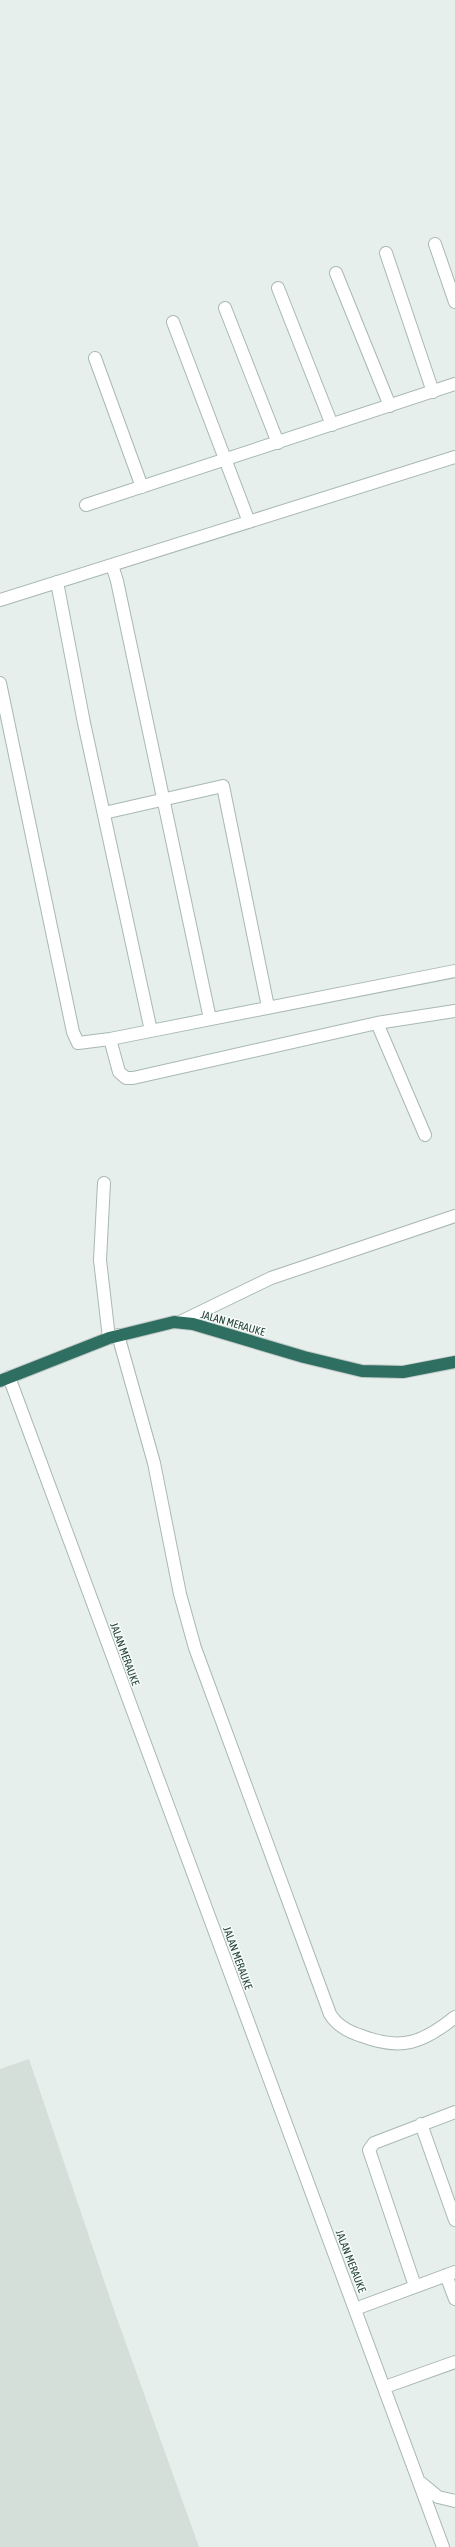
<svg xmlns="http://www.w3.org/2000/svg" width="455" height="2547" viewBox="0 0 455 2547" font-family="'Asap Condensed',sans-serif">
<style>
.built{fill:#d4dfda}
.lines{fill:none;stroke-linecap:round;stroke-linejoin:round}
.minor-casing{stroke:#a8b8b2;stroke-width:14}
.highway-casing{stroke:#c2cac8;stroke-width:14}
.minor{stroke:#fff;stroke-width:12}
.highway{stroke:#2f6f62;stroke-width:12}
.labels{text-anchor:middle;stroke-width:3;stroke-linejoin:round;paint-order:stroke}
.street-label{font-size:11px;fill:#24423a;stroke:#f7fbf9}
</style>
<rect width="100%" height="100%" fill="#e6efeb"/>
<path class="built" d="M29,2059l86,254 84,234h-199v-478z"/>
<g class="lines">
<defs>
<path id="minor" d="M435,244l20,58
M386,253l47,139
M336,273l54,133
M278,288l54,137
M225,308l53,135
M173,322l76,200
M95,358l47,129
M86,505l369,-121
M112,565l5,16 93,438
M57,582l27,141 67,308
M0,600l455,-143
M0,683l73,349 5,11 32,-4 345,-68
M104,813l119,-27 45,221
M377,1023l48,112
M110,1039l9,33 7,6h7l244,-55 78,-12
M104,1183l-4,77 9,78
M180,1322l91,-44 184,-62
M118,1335l36,128 26,131 15,54 135,366c7,12 19,18 32,22 39,15 61,7 93,-19
M9,1377l434,1170
M421,2124l34,96
M446,2275l9,24
M415,2286l-46,-136 5,-7 81,-31
M355,2309l100,-37
M385,2387l70,-25
M421,2483l17,14 17,4"/>
<path id="highway" d="M0,1381l109,-43 65,-16 19,2 111,33 58,14 41,1 52,-10"/>
</defs>
<use href="#minor" class="minor-casing"/>
<use href="#highway" class="highway-casing"/>
<use href="#minor" class="minor"/>
<use href="#highway" class="highway"/>
</g>
<g class="labels">
<g class="street-label">
<text transform="translate(233 1323) rotate(16)" y="4">JALAN MERAUKE</text>
<text transform="translate(125 1654) rotate(70)" y="4">JALAN MERAUKE</text>
<text transform="translate(238 1958) rotate(70)" y="4">JALAN MERAUKE</text>
<text transform="translate(351 2261) rotate(69)" y="4">JALAN MERAUKE</text>
</g>
</g>
</svg>
